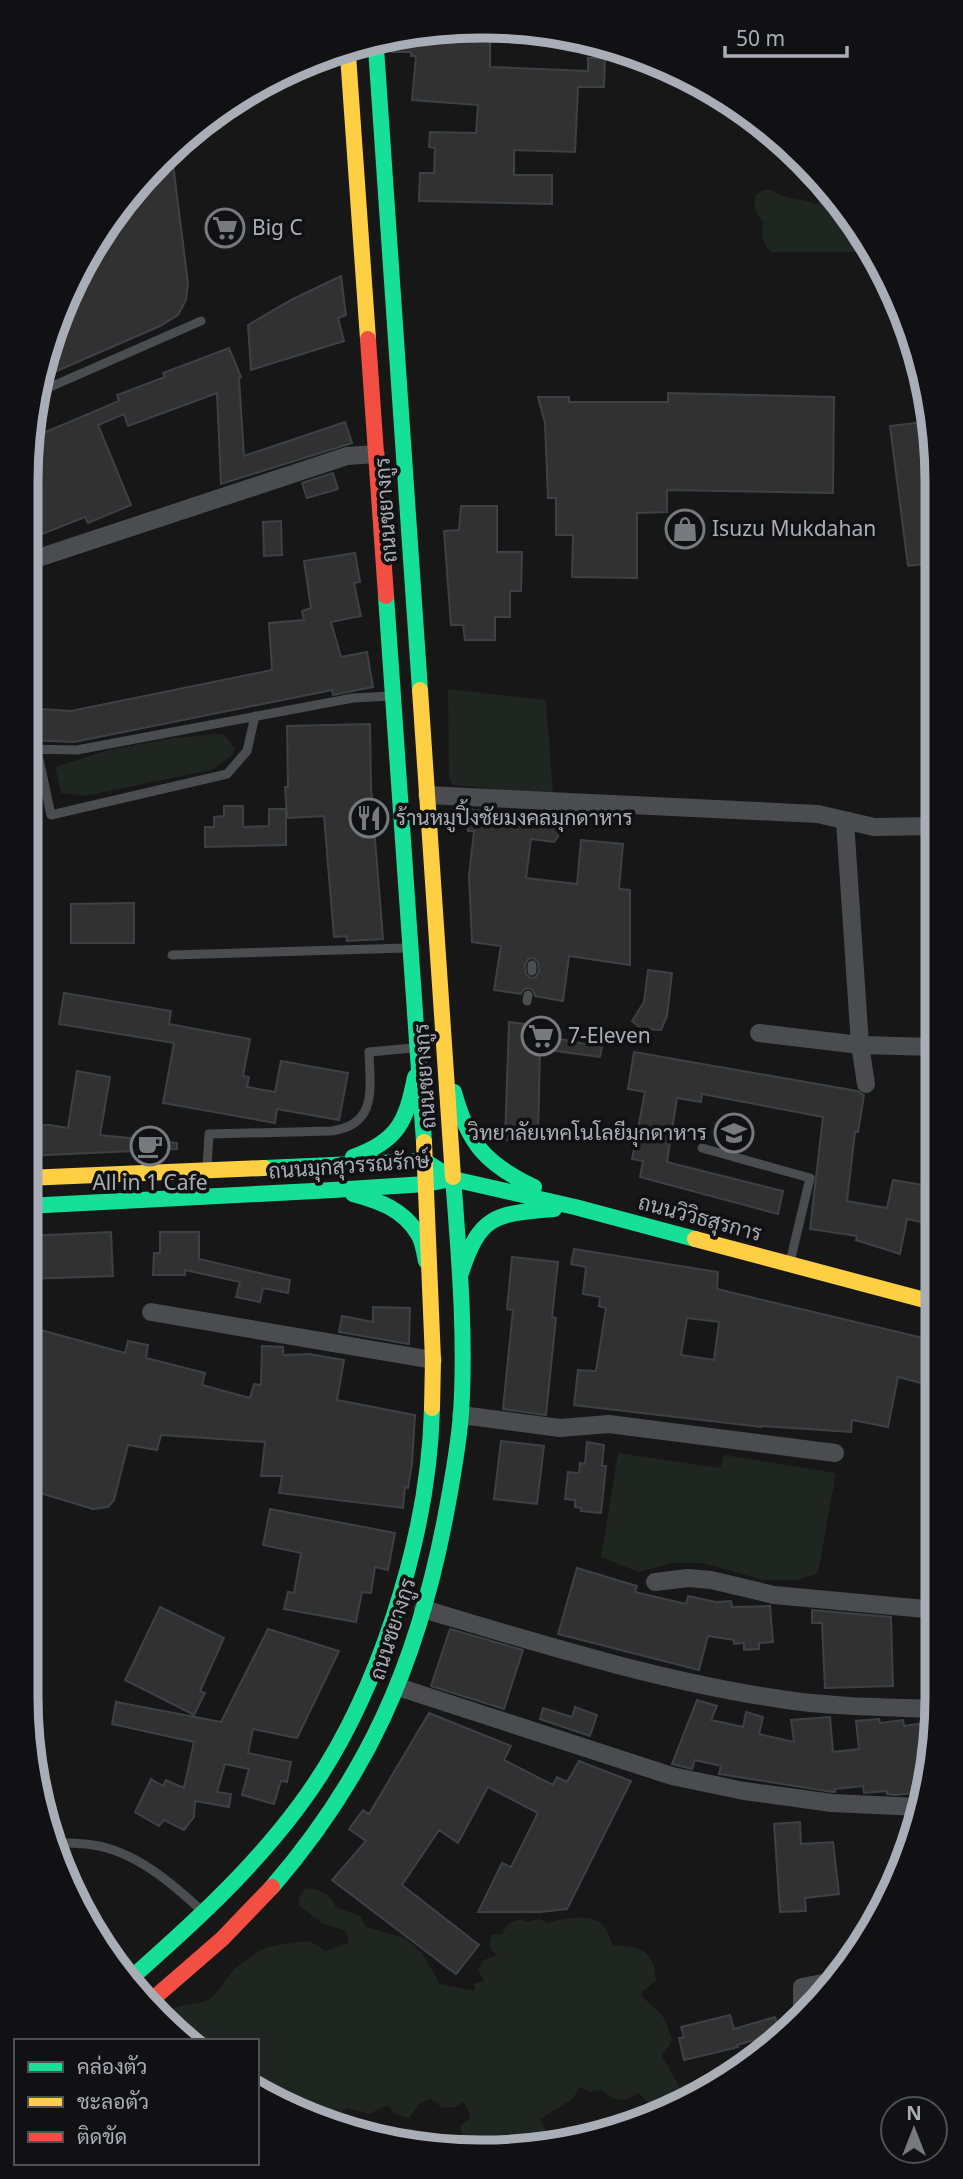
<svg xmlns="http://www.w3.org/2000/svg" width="963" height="2179" viewBox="0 0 963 2179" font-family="'Noto Sans',Sarabun,sans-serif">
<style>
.green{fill:#1f2520}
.building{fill:#313132;stroke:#3f4043;stroke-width:2;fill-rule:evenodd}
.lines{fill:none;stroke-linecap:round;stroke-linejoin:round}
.lane{stroke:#4b4c4f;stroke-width:9}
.street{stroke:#4b4c4f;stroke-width:18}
.fast{stroke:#16e098;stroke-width:16}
.slow{stroke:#ffcf43;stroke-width:16}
.jam{stroke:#f24e42;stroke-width:16}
.labels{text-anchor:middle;stroke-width:7;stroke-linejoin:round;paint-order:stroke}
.poi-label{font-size:21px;fill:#a9aeb6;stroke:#111113;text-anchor:start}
.street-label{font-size:21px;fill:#a9aeb6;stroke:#111113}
.rim{fill:none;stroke:#a9aeb6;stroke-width:9}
</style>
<rect width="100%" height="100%" fill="#171717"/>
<path class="green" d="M763,190h9c11,10 29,8 44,14l10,-7h8l37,55h-100c-9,-11 -11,-16 -7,-30 -9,-9 -11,-15 -8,-27z
M448,689l98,11 7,94 -100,-9 -4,-5z
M216,734l9,1 10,14 -3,6 -21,15 -127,26 -23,-3 -6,-26 53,-17 66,-12z
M618,1453l102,15 4,-13 112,18 -18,100 -20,7h-35l-61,-17h-30l-34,9 -37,-15z
M305,1888c17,2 23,4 31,19l24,9 6,11 39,11 17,15 18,31 35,7 -1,-7 10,-3 -6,-11 6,-10 12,-5 -7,-9 3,-11 10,-1 6,-10 13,-5 5,3 14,-3 7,4c15,-4 35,-9 50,-2 9,4 12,16 16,24 26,2 42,4 43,35l-16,14c19,21 25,16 32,47l-10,15 18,32 -5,13 -16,6 -13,-6 -7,-8c-16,10 -24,9 -38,-3l-11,2 -11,-5 -6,12 -33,20 8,16 1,11 -8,3 -62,-2 -16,-5 -3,-16 11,-8 -7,-17 -9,6 -13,1 -11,-9 -11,4 -11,15 -14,-4 -8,-9 -18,9 -21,-6 -11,7 -1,8 -79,-30v-52h-65l-25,-21c3,-22 31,-11 45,-23 9,-8 15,-21 24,-29 3,-3 24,-18 27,-19 6,-3 43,-9 48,-7 5,2 10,7 14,9l24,-8 -3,-12 -24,-8 -23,-17v-8z
M408,2128l21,4 23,14 -59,-2 -15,-6z"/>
<path class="building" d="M452,27l38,5v35l98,4v-13h17l-1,29h-26l-3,65 -61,-2v25h38v29l-133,-3 1,-28h14l1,-25 -6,-1 1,-15 46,1 2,-28 -66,-5 4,-44h-5v-4h-19l-1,-8z
M172,156l16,127 -2,17 -8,15 -18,11 -117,51 8,-42 88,-154z
M341,276l5,39 -8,3 6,23 -93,29 -3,-45 43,-25z
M229,348l12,29 -2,1 5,78 101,-34 7,21 -131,41 -4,-91 -89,33 -4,-12 -26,11 33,80 -43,18 -3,-6 -48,19 -11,-29v-26l8,-44 85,-36 -2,-6 48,-18 -2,-4z
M668,393l166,4 -1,96 -166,-3v22l-30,1v65l-65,-1 1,-42h-17v-37h-8l-3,-75 -7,-26h31v5h99z
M932,421l1,142 -25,3 -18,-140z
M333,473l5,16 -31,9 -5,-15z
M461,506h36v46h25l-1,39h-11v26h-15v23h-30l-2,-15h-12l-7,-94 15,-1z
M281,521l1,34 -18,1 -1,-34z
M355,553l5,29 -6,1 7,33 -30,6 10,35 26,-5 6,35 -40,8 -1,-5 -258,52 -48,-2v-32l45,3 201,-41 -3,-47 35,-3 -2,-9 9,-3 -7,-47z
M370,724l1,64 12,151 -36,2 -1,-5 -12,1 -10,-121 -37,2 -2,-31h3l-1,-61z
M224,806h19v21l26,-1v-17h17v36l-81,2v-20h9v-10l10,-1z
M466,809l102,13 -14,20 -23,-3 -5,39 51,6 4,-44 42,4 -4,45 11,1v75l-61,-9 -6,45 -28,-5 -2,-6 -5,-2 -5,2 -2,4 -27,-4 7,-44 -29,-4 -3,-66 5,-45h-6zM533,958l5,4 1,9 -3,6 -5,1 -5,-4 -1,-9 3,-6z
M134,903v40h-63v-39z
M648,970l24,3 -5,43 -6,14 -19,-1 -10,-8 12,-19z
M64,993l107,18 -2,13 81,15 -7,37 6,1 -2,10 28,5 6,-31 67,12 -9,47 -62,-11 -2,14 -112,-20 11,-60 -115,-19z
M509,1022l47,6 -1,10 47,9 -2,10 -60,-8 -2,88h-4v4l-29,-1z
M634,1052l223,39 7,4 -6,37h-3l-8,69 40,7 6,-28 42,7v38l-28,-6 -7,35 -44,-14 1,-4 -47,-7 13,-112 -121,-23 -1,8 -24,-4 -10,64 116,29 -5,23 -138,-37 3,-16 -11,-2 13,-67 -17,-3z
M77,1071l33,6 -10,58 77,8v6l-151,7v-30l24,-1 18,3z
M111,1232l2,44 -87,3v-43z
M160,1232h39v27l91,21 -2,13 -25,-5 -3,14 -24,-5 4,-15 -55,-12v5h-32l1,-22h6z
M574,1249l144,23 -1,17 219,52v46l-38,-10 -10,50 -36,-7 -1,12 -90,-6v1l-187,-22 4,-35 18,1 10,-63 -7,-2 1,-9 -17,-3 3,-27 -15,-3zM687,1318l32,4 -5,38 -33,-5z
M512,1257l46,5 -6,55 4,1 -10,97 -43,-6 10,-99 -6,-1z
M373,1307l37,1 -1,36 -70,-12 3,-16 31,6z
M26,1326l99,27 3,-12 20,4 -2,13 59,15 -3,12 48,13 4,-14 7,1 1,-39 21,1v8l26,-1 35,6 -7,40 78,15 -3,49 -4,24 -3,-1 -2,21 -124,-15 3,-17h-21l4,-34 -104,-7 -4,15 -29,-5 -14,55 -6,7 -15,2 -67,-20z
M501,1441l43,5 -7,58 -43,-5z
M587,1442l17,3 -2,21h4l-5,47 -20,-2v-3l-6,-1v-7l-10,-1 3,-27 11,1 1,-10 5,1z
M270,1509l125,24 -7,37 -13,-3 -4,26 -9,-1 -6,30 -72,-13 4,-17 6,1 7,-40 -38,-8z
M577,1568l60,18 -2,6 51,12 2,-8 28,6 15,-1 1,6 38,-1 3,36 -14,1v6l-15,1v-7l-10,1v-4l-26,-4 -9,34 -141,-36z
M160,1607l64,31 -24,53 5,2 -11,22 -69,-35z
M812,1610l79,7 2,69 -68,2 -3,-65h-10z
M268,1629l71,22 -42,87 -44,-9 -5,24 43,9 -4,20 -6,-1 -7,23 -32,-9 7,-26 -24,-5 -8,28 14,2 -2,13 -34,-6 -1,16 -10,13 -20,-10 -5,6 -24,-14 16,-33 12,7 3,-6 18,8 10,-46 -82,-18 4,-22 105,20z
M450,1629l73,21 -19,59 -73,-23z
M697,1700l20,6 -6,14 32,7 3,-15 17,5 -4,17 35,8 -3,-22 39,-3 3,35 26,-3 -3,-28 23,-2 1,4 23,-3 1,6 29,-4 -12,70 -25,3 -9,-1v-3l-23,2 -1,-7 -28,3v3h-2l-114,-18 2,-8 -26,-6 -3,9 -20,-5z
M575,1707l22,8 -7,21 -50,-17 3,-11 29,9z
M429,1713l82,33 -7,14 49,25 4,-8 10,5 12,-21 52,20 -64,128 -27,3h-62l24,-49 9,4 27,-54 -50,-26 -30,56 -19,-13 -37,55 77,60 -23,29 -124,-94 34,-39 -17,-12 14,-19 6,4z
M800,1822l1,22 32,-2 6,52 -34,4 1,13 -26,1 -6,-88z
M730,2015l4,14 41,-12 4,12 -5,2 1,3 -38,11 1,2 -54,13 -5,-22 5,-1 -3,-10z"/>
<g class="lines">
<path class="lane" d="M41,391l160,-70
M26,749l51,1 276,-52 38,-2
M37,750l14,65 176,-41 20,-23 8,-35
M172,955l235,-7
M532,971v-6
M527,1001l1,-6
M702,1148l108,30 -20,84
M207,1167l2,-33 122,-3c47,-6 39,-43 38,-79l44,-4
M50,1842c14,1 29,1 43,3 42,6 80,39 110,67"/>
<path class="street" d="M26,562l321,-106 29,-2
M427,795l391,19 56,13 60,-1
M845,821l15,224 6,39
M759,1033l101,12 75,2
M151,1312l282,48
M461,1415l99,13 49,-4 226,29
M655,1582l33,-4 23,2 63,15 162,15
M423,1609c118,35 236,72 357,90 51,8 104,8 155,10
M398,1687l274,89 72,15 88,12 87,4
M802,2015v-28l31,-6"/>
<path class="fast" d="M376,48l44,642
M386,596l38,546
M454,1092c14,52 32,72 80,95
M353,1157c45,-16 53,-35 62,-80
M264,1168l161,-7 28,18 122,28 120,32
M353,1194c26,7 50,15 65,40 5,7 6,19 8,27
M26,1206l307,-16 93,-6 20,-4
M461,1273c19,-59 35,-59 93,-64
M272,1887c95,-110 144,-221 172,-363 7,-36 14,-73 17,-110 5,-79 -2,-158 -8,-237
M129,1980c61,-54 121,-108 170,-174 78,-104 130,-269 133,-398"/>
<path class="slow" d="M348,55l20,284
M420,690l33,487
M424,1142l9,218 -1,48
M26,1178l238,-10
M695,1239l241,64"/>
<path class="jam" d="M368,339l18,257
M147,2004l75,-65 50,-52"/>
</g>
<defs>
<symbol id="supermarket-ring" viewBox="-11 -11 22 22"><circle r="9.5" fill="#111113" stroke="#76797e" stroke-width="1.5"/><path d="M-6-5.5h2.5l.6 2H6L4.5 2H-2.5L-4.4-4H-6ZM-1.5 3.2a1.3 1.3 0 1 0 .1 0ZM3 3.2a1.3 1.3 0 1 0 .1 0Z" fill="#76797e"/></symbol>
<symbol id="shop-ring" viewBox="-11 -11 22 22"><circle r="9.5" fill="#111113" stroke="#76797e" stroke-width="1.5"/><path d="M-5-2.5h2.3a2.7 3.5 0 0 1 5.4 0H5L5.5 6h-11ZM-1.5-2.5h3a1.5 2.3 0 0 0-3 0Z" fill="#76797e"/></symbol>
<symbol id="restaurant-ring" viewBox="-11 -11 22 22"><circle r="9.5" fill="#111113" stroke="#76797e" stroke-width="1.5"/><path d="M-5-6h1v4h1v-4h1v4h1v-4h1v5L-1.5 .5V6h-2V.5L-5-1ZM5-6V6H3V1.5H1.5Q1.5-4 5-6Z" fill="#76797e"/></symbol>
<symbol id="university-ring" viewBox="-11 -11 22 22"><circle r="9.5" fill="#111113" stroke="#76797e" stroke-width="1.5"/><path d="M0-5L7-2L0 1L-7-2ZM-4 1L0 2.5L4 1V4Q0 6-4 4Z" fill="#76797e"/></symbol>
<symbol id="cafe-ring" viewBox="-11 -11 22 22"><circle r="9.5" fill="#111113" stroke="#76797e" stroke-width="1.5"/><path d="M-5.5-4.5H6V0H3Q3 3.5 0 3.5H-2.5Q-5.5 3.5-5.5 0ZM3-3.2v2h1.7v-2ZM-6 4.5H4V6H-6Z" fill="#76797e"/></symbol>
</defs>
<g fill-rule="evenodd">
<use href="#supermarket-ring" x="203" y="206" width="44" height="44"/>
<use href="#shop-ring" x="663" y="507" width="44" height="44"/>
<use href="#restaurant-ring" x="347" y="796" width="44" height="44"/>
<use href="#supermarket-ring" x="519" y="1014" width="44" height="44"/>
<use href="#university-ring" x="712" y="1111" width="44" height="44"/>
<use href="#cafe-ring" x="128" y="1124" width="44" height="44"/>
</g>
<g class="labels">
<g class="poi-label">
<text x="252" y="235">Big C</text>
<text x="712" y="536">Isuzu Mukdahan</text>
<text x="396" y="825">ร้านหมูปิ้งชัยมงคลมุกดาหาร</text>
<text x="568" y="1043">7-Eleven</text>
<text x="707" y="1140" text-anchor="end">วิทยาลัยเทคโนโลยีมุกดาหาร</text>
<text x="150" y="1190" text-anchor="middle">All in 1 Cafe</text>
</g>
<g class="street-label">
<text transform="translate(386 510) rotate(-94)" y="7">ถนนชยางกูร</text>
<text transform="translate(425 1076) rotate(-94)" y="7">ถนนชยางกูร</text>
<text transform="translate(349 1166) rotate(-4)" y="7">ถนนมุกสุวรรณรักษ์</text>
<text transform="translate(700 1218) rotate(15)" y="7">ถนนวิวิธสุรการ</text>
<text transform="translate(393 1629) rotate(-72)" y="7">ถนนชยางกูร</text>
</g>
</g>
<path d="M0 0H963V2179H0ZM481 38H482A443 443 0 0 1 925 481V1697A443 443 0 0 1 482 2140H481A443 443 0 0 1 38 1697V481A443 443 0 0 1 481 38Z" fill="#111113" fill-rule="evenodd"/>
<path class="rim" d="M481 38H482A443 443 0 0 1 925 481V1697A443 443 0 0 1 482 2140H481A443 443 0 0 1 38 1697V481A443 443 0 0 1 481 38Z"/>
<rect x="14" y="2039" width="245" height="126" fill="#111113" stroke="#4e5054" stroke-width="2"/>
<rect x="28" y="2062" width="35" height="10" fill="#16e098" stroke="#4e5054" stroke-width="2"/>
<text x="77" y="2074" font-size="21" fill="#a9aeb6">คล่องตัว</text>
<rect x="28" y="2097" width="35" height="10" fill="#ffcf43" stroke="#4e5054" stroke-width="2"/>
<text x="77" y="2109" font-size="21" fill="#a9aeb6">ชะลอตัว</text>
<rect x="28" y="2132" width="35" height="10" fill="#f24e42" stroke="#4e5054" stroke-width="2"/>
<text x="77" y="2144" font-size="21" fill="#a9aeb6">ติดขัด</text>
<g transform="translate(914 2130)"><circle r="33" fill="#111113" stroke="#4e5054" stroke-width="2"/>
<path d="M0-5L12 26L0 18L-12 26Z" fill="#76797e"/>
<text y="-10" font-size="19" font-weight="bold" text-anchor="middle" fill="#a9aeb6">N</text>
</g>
<path d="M725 46v10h122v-10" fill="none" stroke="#a9aeb6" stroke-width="3.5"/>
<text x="736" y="46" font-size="21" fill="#a9aeb6" stroke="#111113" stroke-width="5" paint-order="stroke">50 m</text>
</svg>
